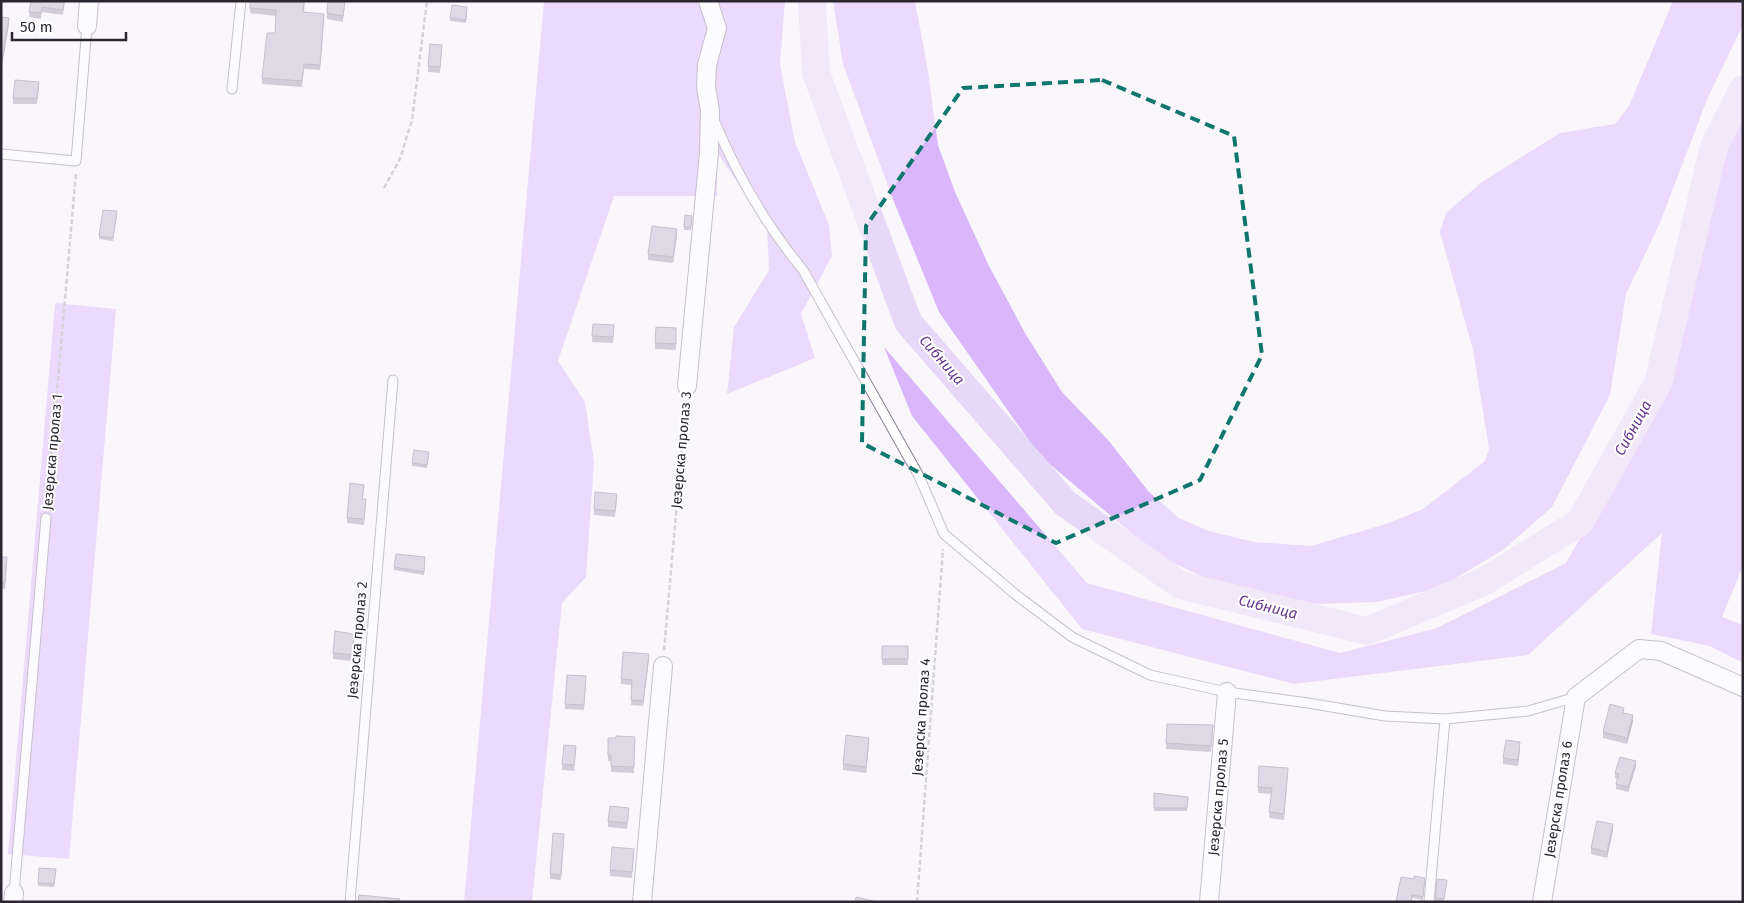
<svg xmlns="http://www.w3.org/2000/svg" width="1744" height="903" viewBox="0 0 1744 903" font-family="'Fira Sans',sans-serif">
<style>
.green{fill:#d9b7fa}
.lines{fill:none;stroke-linecap:round;stroke-linejoin:round}
.river{stroke:#e7d8f7;stroke-width:28}
.lane-casing{stroke:#897d96;stroke-width:11}
.street-casing{stroke:#897d96;stroke-width:20}
.path{stroke:#a9a6ad;stroke-width:2.5;stroke-dasharray:5 2.5;stroke-linecap:butt}
.lane{stroke:#fff;stroke-width:9}
.street{stroke:#fff;stroke-width:18}
.wall{fill:#a499b0}
.shaded-wall{fill:#867d90}
.building{fill:#bfb2cd;stroke:#867d90}
.marked{fill:none;stroke:#0f766e;stroke-width:4;stroke-dasharray:10 6;stroke-linejoin:round}
.labels{text-anchor:middle;stroke-width:4;stroke-linejoin:round;paint-order:stroke}
.street-label{font-size:14px;fill:#2b2630;stroke:#fff}
.water-label{font-size:15px;font-style:italic;fill:#67378e;stroke:#fff}
</style>
<rect width="100%" height="100%" fill="#f9f7fc"/>
<path class="green" d="M544,1h241l-5,63 15,78 34,83 3,31 -31,58 14,44 -88,36 7,-67 35,-57 -2,-43 -50,-75v44h-103l-56,165 27,41 9,60 -8,115 -24,26 -30,299h-68z
M833,1h82l13,70 10,74 17,47 34,74 36,67 37,59 47,49 39,50 31,27 30,13 45,11 57,4 78,-23 34,-14 62,-48 4,-12 -16,-99 -33,-118 6,-19 36,-31 78,-49 55,-9 14,-18 44,-105h70v24l-35,72 -48,126 -34,71 -16,101 -58,112 -49,43 -64,38 -62,14 -63,2 -107,-25 -50,-24 -118,-100 -100,-143 -47,-115 -49,-133z
M1743,108v458l-21,51 21,8v38l-33,-17 -59,-12 11,-101 -134,122 -234,29 -212,-55 -170,-213 -28,-69 203,236 253,70 97,-25 129,-65 84,-150 14,-95z
M55,303l61,6 -47,550 -61,-5z"/>
<g class="lines">
<path class="river" d="M812,1l4,72 92,249 157,181 115,82 187,46 116,-49 97,-60 78,-139 56,-237 29,-57"/>
<defs>
<path id="lane" d="M232,89l9,-88
M714,120c22,53 52,105 89,150l116,206 25,58 71,60 57,43 78,38 77,17 81,11 77,13 60,3 83,-8 48,-14
M1,154l75,7 11,-135
M14,893l32,-375
M350,902l43,-522
M1429,902l16,-183"/>
<path id="street" d="M87,26l2,-25
M687,386l22,-233 1,-42 -4,-24 1,-22 10,-37 -9,-27
M13,902l1,-9
M642,902l21,-236
M1209,902l18,-210
M1542,902l34,-205 63,-48 22,2 82,36"/>
</defs>
<use href="#lane" class="lane-casing"/>
<use href="#street" class="street-casing"/>
<path class="path" d="M384,188l16,-29 12,-39 15,-119
M47,508l29,-336
M664,650l22,-249
M917,902l26,-353"/>
<use href="#lane" class="lane"/>
<use href="#street" class="street"/>
</g>
<path class="wall" d="M31,1h34l-2,14 -21,-3 -1,7 -12,-2z
M210,1h14l-1,1z
M305,1l-1,11 20,8 -4,50 -16,-1 -2,18 -40,-3v-6l13,-45 1,-17 -26,-3v-5z
M345,1l-2,21 -16,-3v-6z
M467,10l-1,13 -16,-2v-3z
M442,51l-2,22 -12,-1v-6z
M39,88l-2,16h-24v-6z
M117,214l-4,27 -14,-2v-3z
M685,215l7,1 -1,14h-7z
M677,235l-4,28 -25,-3v-6z
M593,324l21,1 -1,18 -21,-1z
M656,327l20,1v22l-21,-1z
M429,455l-2,13 -15,-2v-3z
M364,490l-1,9 3,5 -2,21 -17,-2v-5z
M617,500l-2,17 -21,-2v-6z
M1,557l6,6 -2,26h-4z
M425,560l-1,15 -30,-5v-3z
M354,640l-2,21 -19,-2v-6z
M882,646h26v19h-26z
M649,659l-6,47 -12,-1 1,-20 -11,-1v-5z
M586,681l-2,29 -19,-1v-5z
M1624,713l9,8 -6,23 -24,-6v-6z
M1213,731l-2,21 -45,-3v-6z
M635,737l-1,36 -23,-1v-11h-3v-6l8,-17z
M869,744l-3,29 -23,-3v-6z
M1520,748l-2,18 -15,-2v-6z
M576,752l-2,19 -12,-1v-6z
M1636,766l-8,26 -12,-3v-5l1,-5 -2,-1v-5z
M1288,774l-4,46 -15,-2 2,-24 -13,-1v-6z
M1154,793l34,4 -1,14h-33z
M629,814l-2,15 -19,-2v-6z
M1613,830l-6,28 -16,-4v-6z
M564,840l-3,40 -11,-1v-5z
M634,855l-2,23 -22,-2v-6z
M56,872l-2,15 -16,-1v-3z
M1401,877l13,2 11,-1 -2,22 -11,-2 -1,4h-15z
M1437,879l10,4 -3,19 -9,-1z"/>
<path class="shaded-wall" d="M9,18v6l-8,48v-6z
M677,229v6l-4,28v-6z
M354,634v6l-2,21v-6z
M649,654v5l-6,47v-5z
M1633,715v6l-6,23v-6z
M869,738v6l-3,29v-6z
M1520,742v6l-2,18v-6z
M1636,761v5l-8,26v-5z
M1613,824v6l-6,28v-6z"/>
<path class="building" d="M31,1h33l-1,9 -21,-3 -1,6 -12,-1z
M250,1h54l-1,11 21,2 -4,51 -16,-1 -2,17 -40,-3 5,-45h8l1,-23 -26,-2z
M328,1h17l-2,15 -16,-3z
M452,5l15,2 -1,13 -16,-2z
M1,17l8,1 -8,48z
M430,44l12,1 -2,22 -12,-1z
M15,80l24,2 -2,16h-24z
M103,210l14,1 -4,27 -14,-2z
M685,215l7,1 -1,11h-7z
M652,226l25,3 -4,28 -25,-3z
M593,324l21,1 -1,12 -21,-1z
M656,327l20,1v16l-21,-1z
M414,450l15,2 -2,13 -15,-2z
M350,483l14,2 -2,14h4l-2,20 -17,-1z
M595,492l22,2 -2,17 -21,-2z
M396,554l29,3 -1,15 -30,-5z
M1,557h6l-2,26h-4z
M335,631l19,3 -2,21 -19,-2z
M882,646h26v13h-26z
M623,652l26,2 -6,47 -12,-1 1,-20 -11,-1z
M567,675l19,1 -2,29 -19,-1z
M1610,704l14,4 -1,5 10,2 -6,23 -24,-6z
M1167,724l46,1 -2,21 -45,-3z
M846,735l23,3 -3,29 -23,-3z
M616,736l19,1 -1,30 -23,-1v-11h-3v-17h8z
M1506,740l14,2 -2,18 -15,-2z
M564,745l12,1 -2,19 -12,-1z
M1620,757l16,4 -8,26 -12,-3 3,-10 -4,-1z
M1259,766l29,2 -4,46 -15,-2 3,-24 -14,-1z
M1154,793l34,4 -1,11h-33z
M610,806l19,2 -2,15 -19,-2z
M1597,821l16,3 -6,28 -16,-4z
M553,833l11,1 -3,41 -11,-1z
M612,847l22,2 -2,23 -22,-2z
M39,868l17,1 -2,15 -16,-1z
M1414,876l11,2 -2,19 -11,-2 -1,7 -15,-1 5,-24 13,2z
M1437,879l10,1 -3,19 -9,-1z
M359,895l41,4 -1,3h-41z
M856,897l22,5h-23z"/>
<path d="M0 0H1744V903H0ZM1102,80l132,56 28,219 -62,125 -144,63 -194,-100 4,-217 97,-138z" fill="#f9f7fc" fill-opacity=".55" fill-rule="evenodd"/>
<path class="marked" d="M1102,80l132,56 28,219 -62,125 -144,63 -194,-100 4,-217 97,-138z"/>
<g class="labels">
<g class="street-label">
<text transform="translate(681 450) rotate(-85)" y="5">Језерска пролаз 3</text>
<text transform="translate(52 452) rotate(-85)" y="5">Језерска пролаз 1</text>
<text transform="translate(357 640) rotate(-85)" y="5">Језерска пролаз 2</text>
<text transform="translate(921 717) rotate(-86)" y="5">Језерска пролаз 4</text>
<text transform="translate(1218 797) rotate(-85)" y="5">Језерска пролаз 5</text>
<text transform="translate(1558 799) rotate(-81)" y="5">Језерска пролаз 6</text>
</g>
<g class="water-label">
<text transform="translate(942 360) rotate(49)" y="5">Сибница</text>
<text transform="translate(1633 428) rotate(-61)" y="5">Сибница</text>
<text transform="translate(1268 607) rotate(14)" y="5">Сибница</text>
</g>
</g>
<rect width="1744" height="903" fill="none" stroke="#2b2630" stroke-width="5"/>
<path d="M12 32v8h114v-8" fill="none" stroke="#2b2630" stroke-width="2.5"/>
<text x="20" y="32" font-size="15" fill="#2b2630" stroke="#ffffff" stroke-width="4" paint-order="stroke">50 m</text>
</svg>
